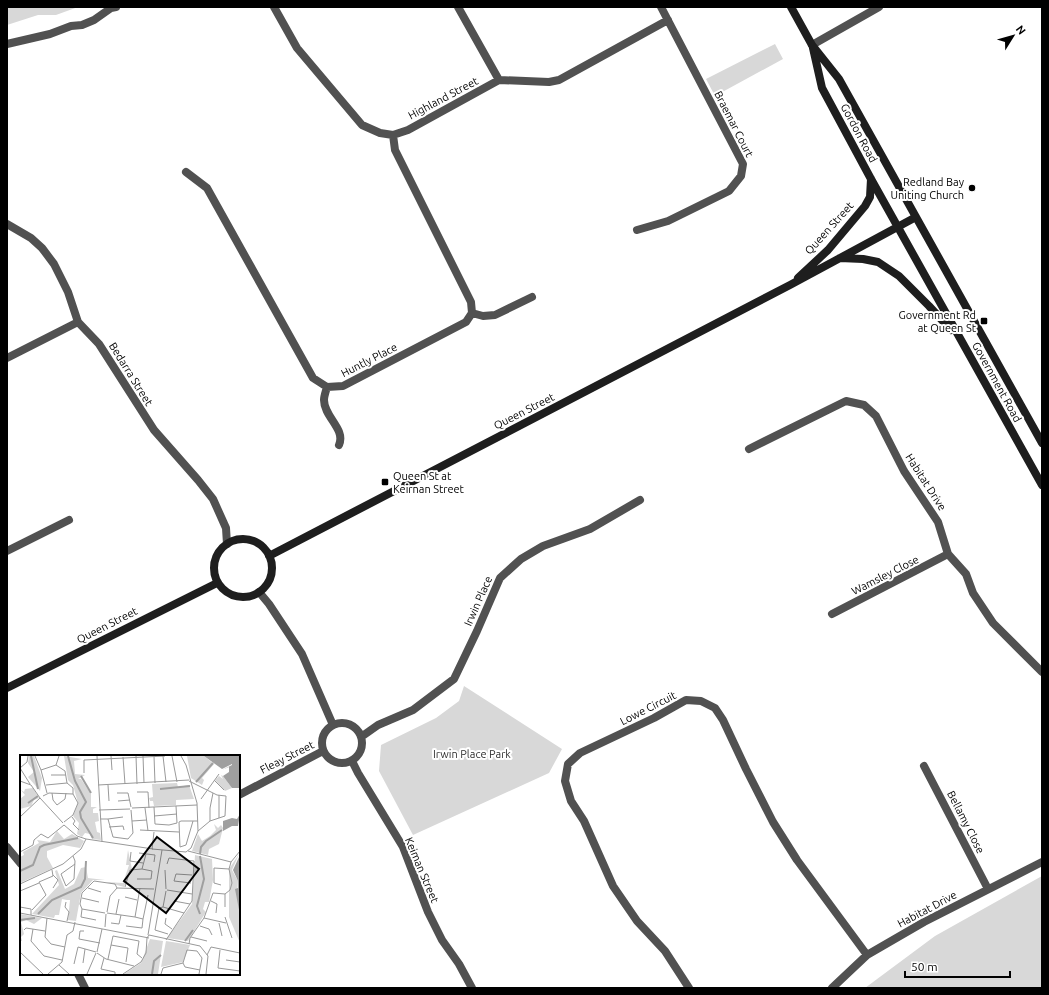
<svg xmlns="http://www.w3.org/2000/svg" width="1049" height="995" viewBox="0 0 1049 995" font-family="Ubuntu,sans-serif">
<style>
.green{fill:#d8d8d8}
.lines{fill:none;stroke-linecap:round;stroke-linejoin:round}
.street{stroke:#515151;stroke-width:8}
.secondary{stroke:#1e1e1e;stroke-width:8}
.poi-dot{fill:#000;stroke:#fff;stroke-width:1.5}
.labels{text-anchor:middle;stroke-width:4;stroke-linejoin:round;paint-order:stroke}
.street-label{font-size:11px;fill:#000;stroke:#fff}
.poi-label{font-size:11px;fill:#000;stroke:#fff;text-anchor:end}
.park-label{font-size:11px;fill:#2f2f2f;stroke:#fff}
.inset-river{fill:none;stroke:#9f9f9f;stroke-width:2}
.inset-road{fill:none;stroke:#999;stroke-width:1}
.view{fill:#000;fill-opacity:0.15;stroke:#000;stroke-width:2}
.inset-edge{fill:none;stroke:#000;stroke-width:2}
</style>
<rect width="100%" height="100%" fill="#fff"/>
<path class="green" d="M7,7h71l-22,8h-18l-31,10z
M775,44l8,15 -68,37 -9,-17z
M464,686l98,63 -13,24 -136,62 -34,-64 2,-26 55,-27 23,-17z
M1042,876v112h-177l70,-52z"/>
<g class="lines">
<path class="street" d="M274,7l23,41 65,77 18,8 13,2 15,-5 91,-50 50,2 10,-2 109,-60
M458,7l41,73
M7,44l43,-10 21,-8 11,-1 12,-5 17,-12 5,-1
M812,45l67,-38
M186,172l21,16 106,190 14,9 16,-1 123,-64 6,-9 -1,-11 -76,-152 -2,-15
M7,224l24,14 11,10 12,16 14,28 10,30 21,22 55,86 44,50 15,19 13,29 1,16
M637,230l31,-9 61,-30 12,-15 2,-12 -82,-157
M472,313l11,3 12,-1 37,-18
M7,358l71,-36
M327,387c-1,4 -3,9 -3,13 0,17 22,29 15,45
M749,449l97,-48 18,4 12,11 28,55 34,51 10,32 18,20 7,19 20,30 49,49
M7,551l62,-31
M259,592l10,12 33,50 31,71
M832,614l116,-60
M322 743a20 20 0 1 1 40 0a20 20 0 1 1-40 0Z
M361,737l17,-12 35,-15 41,-31 23,-48 23,-53 21,-19 22,-13 47,-17 50,-29
M352,761l6,12 45,74 25,65 14,28 17,24 13,24
M924,766l64,123
M239,795l84,-44
M7,847l14,17
M78,974l7,14
M689,988l-24,-37 -28,-30 -24,-35 -29,-65 -13,-20 -6,-20 3,-17 12,-11 74,-35 32,-18 15,1 14,7 8,12 23,49 27,53 24,38 70,95
M832,988l35,-33 57,-33 118,-60"/>
<path class="secondary" d="M791,7l21,38 27,34 203,364
M813,48l9,40 49,91 171,306
M840,258l23,1 15,3 21,14 30,30 22,24
M798,278l30,-28 37,-44 5,-9 1,-18
M214 568a29 29 0 1 1 58 0a29 29 0 1 1-58 0Z
M269,556l521,-271 126,-68
M7,688l210,-105"/>
</g>
<g class="poi-dot">
<circle cx="972" cy="188" r="4"/>
<rect x="980" y="317" width="8" height="8" rx="2"/>
<rect x="381" y="478" width="8" height="8" rx="2"/>
</g>
<g class="labels">
<g class="street-label">
<text transform="translate(443 98) rotate(-28)" y="4">Highland Street</text>
<text transform="translate(734 124) rotate(63)" y="4">Braemar Court</text>
<text transform="translate(859 133) rotate(62)" y="4">Gordon Road</text>
<text transform="translate(829 228) rotate(-48)" y="4">Queen Street</text>
<text transform="translate(369 360) rotate(-27)" y="4">Huntly Place</text>
<text transform="translate(131 374) rotate(58)" y="4">Bedarra Street</text>
<text transform="translate(997 382) rotate(61)" y="4">Government Road</text>
<text transform="translate(524 411) rotate(-27)" y="4">Queen Street</text>
<text transform="translate(926 482) rotate(57)" y="4">Habitat Drive</text>
<text transform="translate(885 575) rotate(-27)" y="4">Wamsley Close</text>
<text transform="translate(478 601) rotate(-66)" y="4">Irwin Place</text>
<text transform="translate(107 625) rotate(-27)" y="4">Queen Street</text>
<text transform="translate(648 708) rotate(-27)" y="4">Lowe Circuit</text>
<text transform="translate(287 757) rotate(-27)" y="4">Fleay Street</text>
<text transform="translate(966 822) rotate(63)" y="4">Bellamy Close</text>
<text transform="translate(422 870) rotate(67)" y="4">Keiman Street</text>
<text transform="translate(927 909) rotate(-28)" y="4">Habitat Drive</text>
</g>
<g class="poi-label">
<text x="964" y="186">Redland Bay<tspan x="964" dy="13">Uniting Church</tspan></text>
<text x="976" y="319">Government Rd<tspan x="976" dy="13">at Queen St</tspan></text>
<text x="393" y="480" text-anchor="start">Queen St at<tspan x="393" dy="13">Keirnan Street</tspan></text>
</g>
<g class="park-label">
<text x="472" y="758">Irwin Place Park</text>
</g>
</g>
<g transform="translate(20 755)">
<rect width="220" height="220" fill="#fff"/>
<path d="M9,1h5l8,22 -2,13 -12,-14 6,-5 -6,-9zM44,1l18,3 -8,2 1,13 10,1 -7,4h3l10,15v13h6l-4,2v4h5l1,8 -4,1 2,10 3,1 1,7 -9,-1 -2,-5 -5,-1 -3,4 -5,-3 2,-11 -6,-7 5,-13 -5,-18 -5,-5zM167,1h17l10,8 -12,14 2,2 -2,5 -11,-7zM201,20l2,1 9,12 -7,3 -10,-11 4,-4 4,3zM0,28l1,7 3,2 1,-3 8,-1 6,10 -5,2 -3,6 -11,3v-10l5,-4 -5,-6zM157,28l1,4 11,-2 5,14 -18,1v5l-22,1 -1,-5h-3l-1,-3 4,-1 -1,-13zM194,69l4,4 3,-3 2,3 -4,16 -10,5 -1,6 -16,-4 6,-17 4,7 8,-5 6,-6zM37,76l7,8 8,-5 12,7 -4,7 -17,-3 -16,6v6l6,11 -33,15v-26l4,-2 -1,-3 16,-9 -2,-3 13,2zM108,95l4,19 -8,18 -18,-5 17,1 6,-18h-3zM219,99l-7,16 6,11 -1,13 2,7 1,42 -11,-26v-48zM175,100l17,4 1,21 -4,22h-4l-2,7 3,3 -18,29 -21,-3 25,-34zM66,112l2,11 17,2h-12l-12,13 -5,28 -8,-1 2,-20h-3l-5,-1 -3,16h-4l-1,3 -22,-4 27,-29 -4,-14 2,-1 8,19 9,-5 7,-16zM0,159l22,4 -8,6 -8,-4 -5,2 3,12 -3,3 1,4h-2zM130,184l13,2 -5,33h-34l17,-11zM146,186l24,4 -7,17 -22,5z" fill="#d8d8d8"/>
<path d="M184,1h36v32h-8l-9,-12 6,-4v-5l-7,3 10,-5v-1l-10,5zM220,59l-2,12h-6l-9,5v-10l9,-3 5,1zM220,100v60l-5,-26 3,-1v-7l-5,-11z" fill="#9f9f9f"/>
<path class="inset-river" d="M11,1l7,33M48,1l7,25 11,21 -6,10 1,6 12,20M61,21l10,17M176,27l17,-19M140,34l30,-3M8,48l10,-7M180,99l1,-7 5,-6 16,-11M180,101l4,23 -7,27 3,8M0,116l13,-6 7,-18 4,-2 34,-7M18,159l14,-14 29,-13 4,-8 1,-18M0,165l15,-2M165,186l8,-11M132,219l2,-13 7,-6"/>
<path class="inset-road" d="M15,1l6,14M77,1l5,86M91,1l1,14M116,1l1,28M123,1l1,27M134,1l1,27M143,1l3,26M152,1l5,26M161,1l5,9 11,38 1,28M103,2l2,27M36,10l9,6 2,12 6,5v6M0,13l10,16M0,13l7,-6 1,-6M64,18v-13l81,-4M31,20h15M194,25l10,10M0,26l11,4 9,13M26,30l21,-2M78,30l91,-5M88,30l1,16M117,37h11l1,16M27,38l-6,-23 15,-5 3,-9M32,38l1,7 4,5 8,-6 1,-6M97,38h11l3,14M199,40v23M23,41l6,-3 24,1 5,9 -5,12 -9,7M20,43l23,25M181,44l18,-25M98,46l12,-1M134,52l1,17 14,1 8,-2 -1,-17M112,53l65,-3M125,53l3,23M79,55l31,-1M134,61l23,-2M0,62l20,-19M52,62l3,4 -2,3 6,6M80,64h8l5,18 15,2 5,-6 -2,-23M88,64l15,-2M112,66l15,-1M173,66l-7,24 -6,2 -1,-25 2,-1h17M190,66v-13l3,-15M44,70l13,11 9,3 67,10M89,72l14,-1 1,4M120,75l39,2M132,94l34,3 5,-4 7,-17 12,-10 15,-5 1,-20 -9,-1 -28,-14M132,94l2,-17M168,96l43,11M0,97l13,-7 1,-5 7,-6 7,4 16,-13M111,97l-1,9 13,2M119,98l16,2 -1,7M53,101l2,5 -1,18 -8,7 -5,-12 14,-10M211,107l9,-11M145,115l1,19M33,120l5,5 -5,8M117,124h14l1,-8 -10,-2M171,128l-17,-2 2,-7 16,1M0,129l43,-20 18,-15 5,-10M201,130l-7,-2v-15l15,1M105,132l5,-17 12,-1 4,-15M68,133l13,4M147,135l25,4M0,136l19,-8M205,139v13M105,142l12,3M62,143l17,4M154,146l16,3M191,146l6,3 -1,9M46,147l-1,5 4,5 -2,9M0,152l11,2v6M143,152l3,-16M62,154l-1,8 15,3M12,155l14,-15 -7,-13 14,-6 -1,-6M87,157l3,-16 7,-8 37,1M0,158l129,25M85,158l-23,-4 -2,-5 2,-11 12,-12 21,3 2,4M87,158l28,4 5,-29M96,159l3,-15M205,162l7,21M27,163l-2,19 6,7 14,3M146,163l-1,6 7,5M184,163l22,5M123,164l5,-24M91,168l8,1 2,-9M199,168l3,13M106,171l16,2 1,-9 -8,-2M180,171l9,3 3,6M85,172l1,-13M13,174l-2,12 13,15 18,4M4,175l2,-2 19,3M64,176h-4l-1,8 21,4M148,179l-13,-4 4,-22 4,-1 21,6M128,180l14,-85M171,182l16,4M127,183l2,-3 51,11 8,10 -2,18M146,185l26,-39 2,-40 -25,-3 -2,6M169,189l1,-6 14,-20 9,-25 12,1 5,-4 2,-7 -3,-14 2,-7M91,190l17,3 -2,14M200,195l-2,18 22,3M0,197l23,22M77,197l5,-23M77,198l9,6 28,7M187,200l4,-8 29,6M84,203l-3,11 14,3v2M88,204l5,-23 26,5 -2,13 5,4M206,205l14,2M63,208l2,-14M163,208l2,4 15,3M54,209l4,-17 18,5M39,210l10,9M28,219l14,-12 5,-27 6,-4 2,-9M67,219l9,-21M103,219l18,-12 5,-9 1,-15M141,219l2,-6 20,-5 4,-13 10,1 5,7 -3,16"/>
<path class="view" d="M137,82l42,32 -33,44 -42,-32z"/>
<rect width="220" height="220" class="inset-edge"/>
</g>
<rect width="1049" height="995" fill="none" stroke="#000000" stroke-width="16"/>
<g transform="translate(1013 36) rotate(53)" stroke="#ffffff" stroke-width="3" paint-order="stroke">
<path d="M0-3L7 15L0 10L-7 15Z" fill="#000000"/>
<text y="-6" font-size="11" font-weight="bold" text-anchor="middle" fill="#000000">N</text>
</g>
<path d="M905 971v6h105v-6" fill="none" stroke="#000000" stroke-width="2"/>
<text x="911" y="971" font-size="12" fill="#000000" stroke="#ffffff" stroke-width="3" paint-order="stroke">50 m</text>
</svg>
